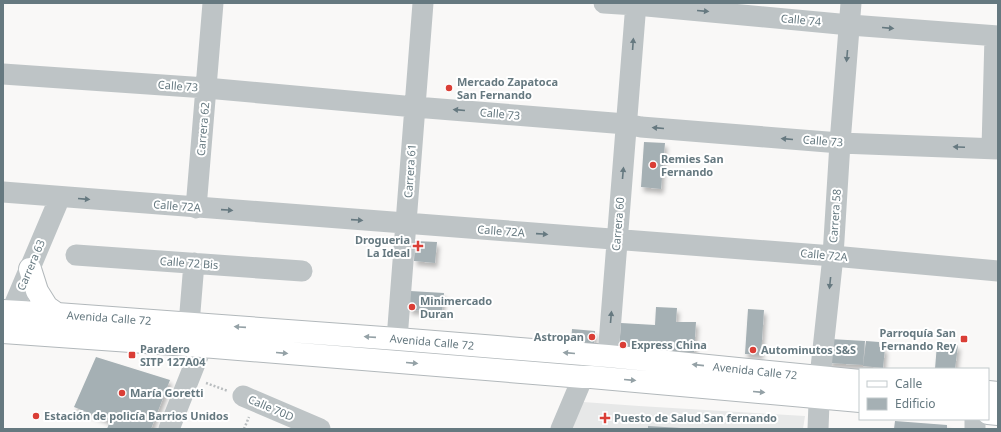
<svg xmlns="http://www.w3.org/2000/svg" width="1001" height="432" viewBox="0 0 1001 432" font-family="'Noto Sans',sans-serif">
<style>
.built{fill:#e7e8e8}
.building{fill:#a5b0b4;filter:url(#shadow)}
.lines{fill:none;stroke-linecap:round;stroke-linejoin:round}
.major-casing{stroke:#b2b8bb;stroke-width:24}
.path{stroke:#b9bdbf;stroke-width:2.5;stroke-dasharray:2 2;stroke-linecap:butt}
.minor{stroke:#bec4c6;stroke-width:21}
.major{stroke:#fff;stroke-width:22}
.oneway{fill:#667980}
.oneway2{fill:#94a1a6}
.poi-dot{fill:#da3e36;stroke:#fff;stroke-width:1.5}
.labels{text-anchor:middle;stroke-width:4;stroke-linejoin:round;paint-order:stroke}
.street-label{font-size:11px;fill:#667980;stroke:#fff}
.poi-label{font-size:11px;font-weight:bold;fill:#667980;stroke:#fff;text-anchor:start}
</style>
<defs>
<filter id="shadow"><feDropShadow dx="2.5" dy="4.5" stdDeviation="2" flood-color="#0004"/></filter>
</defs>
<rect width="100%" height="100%" fill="#f9f8f7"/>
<path class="built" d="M583,402l56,4 166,10 -2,13h-232z"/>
<path class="building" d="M644,142l21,1 -4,46 -20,-2z
M415,241l22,1 -2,21 -21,-2z
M410,291l34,2 -2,19 -33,-2z
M656,307l21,1 -1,14h20l-2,30 -75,-3 2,-26 34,2z
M748,309l16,1 -3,45 -16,-1z
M572,329l23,2 -1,13 -23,-2z
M830,339l35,2 -2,24 -35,-2z
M866,341l13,1v5l6,1 -2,20 -20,-2z
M937,344l21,1 -3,24h-20z
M96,357l74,23 -19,49h-44l3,-8 -36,-14z
M895,421l52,4v4h-53z
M648,426l33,2v1h-33z"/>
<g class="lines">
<defs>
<path id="major" d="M30,269l7,22 10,16 10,7
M3,311l54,3 340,25 211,17 252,25
M3,332l199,14 381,31h8l269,24
M988,392l10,1
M988,413l10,1"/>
</defs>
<use href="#major" class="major-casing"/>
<path class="path" d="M206,383l22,8
M244,429l5,-12"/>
<path class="minor" d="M604,3l32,2 214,20 148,11
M3,74l203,14 209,19 211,17 15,3 199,16 158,6
M992,148l3,-112
M3,192l830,64 165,15
M196,208l17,-205
M76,255l226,16
M189,324l5,-61
M5,327l55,-130
M397,339l26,-336
M243,396l77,33
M169,429l33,-83
M561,429l22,-52 25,-21 28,-353
M818,429l2,-52 13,-121 7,-113 11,-140
M975,429v-10"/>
<use href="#major" class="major"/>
</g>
<defs><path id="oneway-solid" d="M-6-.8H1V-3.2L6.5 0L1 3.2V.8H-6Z"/></defs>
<g class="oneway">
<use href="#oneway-solid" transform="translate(703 11) rotate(5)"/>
<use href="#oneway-solid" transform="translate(888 28) rotate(5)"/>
<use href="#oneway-solid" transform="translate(633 44) rotate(-86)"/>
<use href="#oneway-solid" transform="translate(847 56) rotate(95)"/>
<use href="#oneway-solid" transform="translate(459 110) rotate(-175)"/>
<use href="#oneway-solid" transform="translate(658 128) rotate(-175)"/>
<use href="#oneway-solid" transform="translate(787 139) rotate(-175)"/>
<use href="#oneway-solid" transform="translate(959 147) rotate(-178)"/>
<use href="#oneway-solid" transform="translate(623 173) rotate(-85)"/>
<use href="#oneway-solid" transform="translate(84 199) rotate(5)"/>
<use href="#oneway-solid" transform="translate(227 210) rotate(4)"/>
<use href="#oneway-solid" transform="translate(357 220) rotate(4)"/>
<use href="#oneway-solid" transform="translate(542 234) rotate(4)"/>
<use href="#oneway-solid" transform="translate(830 283) rotate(96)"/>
<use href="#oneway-solid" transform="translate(611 317) rotate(-85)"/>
</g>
<g class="oneway2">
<use href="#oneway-solid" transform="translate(240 327) rotate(-176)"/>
<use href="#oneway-solid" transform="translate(370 337) rotate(-176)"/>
<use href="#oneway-solid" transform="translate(282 353) rotate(5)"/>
<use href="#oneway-solid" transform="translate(569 353) rotate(-175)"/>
<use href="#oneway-solid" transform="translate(412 363) rotate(5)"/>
<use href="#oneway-solid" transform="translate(698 365) rotate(-174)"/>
<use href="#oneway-solid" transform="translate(630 380) rotate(5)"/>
<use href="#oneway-solid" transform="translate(759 392) rotate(5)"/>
</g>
<g class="poi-dot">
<circle cx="449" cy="88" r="4"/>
<circle cx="653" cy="165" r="4"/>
<path d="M416 240h4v4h4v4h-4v4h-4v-4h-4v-4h4z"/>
<circle cx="412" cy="307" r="4"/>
<circle cx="592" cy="337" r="4"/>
<rect x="960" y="335" width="8" height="8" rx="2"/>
<circle cx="623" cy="345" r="4"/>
<circle cx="753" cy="350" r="4"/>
<rect x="128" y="351" width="8" height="8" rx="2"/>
<circle cx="122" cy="393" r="4"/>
<circle cx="36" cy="416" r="4"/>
<path d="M603 412h4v4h4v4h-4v4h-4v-4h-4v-4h4z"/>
</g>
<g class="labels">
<g class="street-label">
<text transform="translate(801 20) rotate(5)" y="4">Calle 74</text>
<text transform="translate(178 86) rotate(4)" y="4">Calle 73</text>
<text transform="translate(500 114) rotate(5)" y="4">Calle 73</text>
<text transform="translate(203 129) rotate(-85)" y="4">Carrera 62</text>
<text transform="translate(823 141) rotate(4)" y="4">Calle 73</text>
<text transform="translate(410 171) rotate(-86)" y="4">Carrera 61</text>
<text transform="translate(177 206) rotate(4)" y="4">Calle 72A</text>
<text transform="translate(835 216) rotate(-86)" y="4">Carrera 58</text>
<text transform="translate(618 224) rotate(-85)" y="4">Carrera 60</text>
<text transform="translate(501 231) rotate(4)" y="4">Calle 72A</text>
<text transform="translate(824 255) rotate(5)" y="4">Calle 72A</text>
<text transform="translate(189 263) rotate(4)" y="4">Calle 72 Bis</text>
<text transform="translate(31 265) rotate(-67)" y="4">Carrera 63</text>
<text transform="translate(109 318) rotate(4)" y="4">Avenida Calle 72</text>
<text transform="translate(432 342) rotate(5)" y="4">Avenida Calle 72</text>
<text transform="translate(755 371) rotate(6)" y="4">Avenida Calle 72</text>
<text transform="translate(271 408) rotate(23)" y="4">Calle 70D</text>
</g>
<g class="poi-label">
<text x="457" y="86">Mercado Zapatoca<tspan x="457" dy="13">San Fernando</tspan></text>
<text x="661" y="163">Remies San<tspan x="661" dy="13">Fernando</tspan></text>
<text x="410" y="244" text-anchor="end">Drogueria<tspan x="410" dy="13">La Ideal</tspan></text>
<text x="420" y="305">Minimercado<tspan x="420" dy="13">Duran</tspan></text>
<text x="956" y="337" text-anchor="end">Parroquía San<tspan x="956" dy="13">Fernando Rey</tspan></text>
<text x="584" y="341" text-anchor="end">Astropan</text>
<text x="631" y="349">Express China</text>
<text x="140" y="353">Paradero<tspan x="140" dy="13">SITP 127A04</tspan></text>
<text x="761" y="354">Autominutos S&amp;S</text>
<text x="130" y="397">María Goretti</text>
<text x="44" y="420">Estación de policía Barrios Unidos</text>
<text x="614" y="422">Puesto de Salud San fernando</text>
</g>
</g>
<rect width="1001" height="432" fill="none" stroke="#667980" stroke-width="8"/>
<rect x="859" y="368" width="130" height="52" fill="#ffffff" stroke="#c2c9cc"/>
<rect x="867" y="381" width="20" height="6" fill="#ffffff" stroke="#c2c9cc"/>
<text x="895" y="388" font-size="12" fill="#667980">Calle</text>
<rect x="867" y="398" width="20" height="12" fill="#a5b0b4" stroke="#c2c9cc"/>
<text x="895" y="408" font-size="12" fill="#667980">Edificio</text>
</svg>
